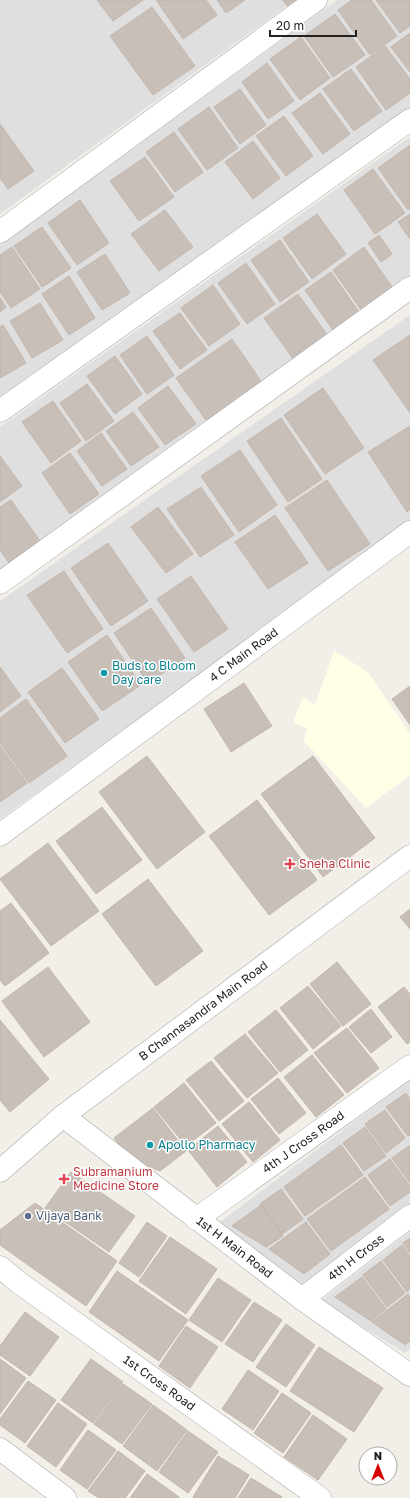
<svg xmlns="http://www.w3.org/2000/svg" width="410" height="1498" viewBox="0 0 410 1498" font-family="'Golos Text',sans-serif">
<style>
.residential{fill:#e0dfdf}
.education{fill:#ffffe5}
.building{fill:#c7bfb8;stroke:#c4b6ab}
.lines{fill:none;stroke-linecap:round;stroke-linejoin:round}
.minor-casing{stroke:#a9a9a9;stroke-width:23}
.minor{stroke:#fff;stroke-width:22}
.culture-dot{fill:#0f9aa8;stroke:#fff;stroke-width:1.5}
.health-dot{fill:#e0444e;stroke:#fff;stroke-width:1.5}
.service-dot{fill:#5c6f8a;stroke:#fff;stroke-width:1.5}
.labels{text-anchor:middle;stroke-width:3;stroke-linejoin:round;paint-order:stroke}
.street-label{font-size:12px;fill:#222;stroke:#fff}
.culture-label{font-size:12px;fill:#0d838f;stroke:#fff;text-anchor:start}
.health-label{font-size:12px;fill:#be3a42;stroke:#fff;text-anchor:start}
.service-label{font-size:12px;fill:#4e5e75;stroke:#fff;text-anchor:start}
</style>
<rect width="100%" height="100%" fill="#f2efe9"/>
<path class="residential" d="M0,0h295l-295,214z
M337,0h73v108l-410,290v-153z
M410,137v143l-410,295v-148z
M410,315v207l-410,297v-218z
M410,1080v125l-108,82 -82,-65z
M410,1232v117l-5,4 -85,-52z"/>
<path class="education" d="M334,651l34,21 42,62v41l-44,33 -62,-67 3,-13 -14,-5 10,-26 12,8z"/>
<path class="building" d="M97,0h46l-30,21z
M156,0h50l11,15 -34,24z
M217,0h28l-19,13z
M283,0h13l-9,6z
M352,0h19l26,36 -27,19 -32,-45z
M376,0h34v26l-10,7z
M152,7l43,59 -42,29 -43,-59z
M335,14l30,41 -32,22 -29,-41z
M410,33v39l-19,-25z
M301,37l29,41 -30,22 -30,-41z
M385,46l25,33v14l-24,17 -30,-43z
M267,63l27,38 -26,18 -26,-37z
M351,69l31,42 -28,20 -31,-42z
M240,89l26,36 -26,19 -26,-37z
M320,93l30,41 -27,20 -31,-41z
M209,107l29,41 -31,22 -29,-41z
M284,116l29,40 -27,20 -30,-40z
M0,124l34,47 -26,18 -8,-11z
M174,132l29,40 -28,20 -29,-40z
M253,141l27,37 -27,21 -28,-37z
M410,145v64l-2,1 -30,-42z
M145,157l29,40 -35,24 -29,-40z
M373,169l32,44 -30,21 -31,-44z
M80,200l29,43 -32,22 -29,-42z
M165,210l28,37 -34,24 -28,-37z
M317,214l29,40 -34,25 -29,-41z
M410,214v25l-12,-17z
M42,227l29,41 -29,19 -28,-41z
M379,235l13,19 -11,8 -13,-19z
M280,240l29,42 -29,20 -29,-42z
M12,247l28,42 -29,19 -11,-16v-37z
M364,247l29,41 -31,23 -29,-41z
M105,254l25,39 -28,17 -25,-38z
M246,263l29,41 -28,20 -29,-41z
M331,272l30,43 -26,18 -30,-43z
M69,276l26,42 -26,17 -27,-41z
M213,285l27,39 -31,22 -28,-38z
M298,294l30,42 -34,24 -30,-42z
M0,298l6,9 -6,5z
M40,303l23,37 -31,18 -22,-37z
M180,313l27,37 -27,19 -27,-38z
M3,325l23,38 -26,15v-51z
M410,335v78l-37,-53z
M147,336l27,39 -27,19 -27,-39z
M232,339l31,45 -55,39 -32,-45z
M115,356l27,38 -27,20 -28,-38z
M87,384l27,37 -28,20 -26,-38z
M168,386l28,38 -31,21 -27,-37z
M323,388l41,60 -39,26 -41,-59z
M53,401l28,40 -30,22 -29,-41z
M133,412l26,35 -28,19 -25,-35z
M281,418l41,61 -34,23 -41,-61z
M410,426v83l-3,3 -39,-60z
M101,433l26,36 -25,17 -25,-35z
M240,450l37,55 -38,27 -38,-56z
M70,453l29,41 -29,20 -28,-41z
M0,456l22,30 -22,16z
M327,480l43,64 -42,27 -43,-63z
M201,487l33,48 -34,22 -33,-48z
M11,500l29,41 -31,22 -9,-13v-43z
M158,507l35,47 -27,19 -35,-46z
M275,515l33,48 -40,26 -33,-47z
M108,543l40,58 -37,25 -40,-58z
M64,571l39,58 -36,24 -40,-58z
M191,576l37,53 -34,23 -37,-53z
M151,608l34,50 -37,25 -34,-50z
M107,635l34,50 -39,26 -34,-49z
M0,667l21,29 -21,16z
M62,668l37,51 -34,24 -37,-51z
M244,683l28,43 -41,26 -27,-43z
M410,686v39l-18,-26z
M26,699l41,57 -38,27 -29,-40v-25z
M0,746l27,37 -27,19z
M147,756l58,76 -48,37 -58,-77z
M313,756l62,82 -52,39 -62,-83z
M257,800l60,80 -48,35 -60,-79z
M102,807l40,53 -46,34 -40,-53z
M48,843l51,68 -48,35 -51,-67z
M148,879l55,72 -47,35 -54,-72z
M11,903l38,50 -44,33 -5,-6v-69z
M410,909v20l-10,-12z
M337,962l34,42 -28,22 -33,-42z
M48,967l42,55 -46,35 -42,-56z
M308,986l33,40 -28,23 -33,-41z
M404,987l6,7v48l-3,2 -29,-37z
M371,1009l21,28 -21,16 -22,-26z
M276,1010l32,40 -28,22 -32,-40z
M0,1020l49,59 -39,33 -10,-12z
M347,1028l32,40 -32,25 -33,-40z
M245,1034l33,39 -31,25 -33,-40z
M312,1055l32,40 -28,22 -32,-40z
M211,1061l33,40 -25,20 -33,-41z
M278,1078l28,35 -27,21 -28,-35z
M184,1083l32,40 -30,23 -32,-39z
M406,1093l4,6v36l-2,1 -22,-29z
M249,1102l31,38 -27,22 -31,-38z
M153,1108l33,43 -26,20 -31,-13 -15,-20z
M385,1110l20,28 -19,15 -21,-29z
M218,1126l29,36 -30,25 -29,-37z
M365,1127l21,29 -22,15 -21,-28z
M341,1145l22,30 -58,41 -21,-29z
M409,1146h1v37l-18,-25z
M390,1159l20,27v6l-20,14 -22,-31z
M71,1172l64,44 -26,36 -64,-44z
M365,1177l24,32 -58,42 -24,-32z
M281,1189l22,30 -21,15 -22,-30z
M35,1203l82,58 -31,45 -86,-61v-15z
M261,1205l22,31 -17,11 -34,-21z
M147,1222l20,14 -28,41 -20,-14z
M306,1222l24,32 -26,20 -35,-25z
M170,1237l47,32 -31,45 -47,-33z
M410,1238v15l-7,-10z
M402,1245l8,11v33l-3,3 -24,-32z
M381,1261l24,32 -18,14 -24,-32z
M117,1271l71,49 -29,41 -70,-49z
M362,1277l24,32 -15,12 -36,-24z
M218,1278l33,22 -29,42 -33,-22z
M408,1294l2,3v44l-5,4 -33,-23z
M254,1302l28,18 -29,42 -28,-18z
M25,1312l34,25 -29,39 -30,-21v-9z
M286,1324l29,21 -29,42 -30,-20z
M186,1326l32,21 -28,41 -31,-22z
M319,1347l64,41 -29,44 -64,-41z
M0,1359l26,19 -26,36z
M91,1359l32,23 -30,41 -32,-23z
M248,1370l31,21 -26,39 -31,-21z
M28,1381l28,19 -31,43 -25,-18v-6z
M123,1384l29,20 -30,40 -28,-20z
M282,1393l29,20 -28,40 -29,-20z
M58,1403l29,21 -31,43 -29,-21z
M153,1405l34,25 -30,41 -34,-25z
M313,1415l34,24 -29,41 -34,-23z
M88,1430l28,20 -29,39 -27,-19z
M188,1431l30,21 -30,41 -29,-21z
M118,1451l27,20 -20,27h-26l-11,-7z
M218,1456l31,19 -14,23h-41l-1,-1z
M147,1474l32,23v1h-49z
M251,1478l31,19 -1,1h-43z"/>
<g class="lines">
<defs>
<g id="minor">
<path d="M0,232l316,-232"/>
<path d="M0,411l410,-291"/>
<path d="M0,583l410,-295"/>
<path id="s1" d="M0,835l410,-303"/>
<path id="s2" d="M63,1116l239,183 108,76"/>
<path id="s3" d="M0,1171l63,-55 347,-260"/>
<path id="s4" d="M196,1219l214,-153"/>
<path id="s5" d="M0,1267l18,15 302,216"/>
<path id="s6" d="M302,1299l108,-83"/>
<path d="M0,1449l65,49"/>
</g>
</defs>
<use href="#minor" class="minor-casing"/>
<use href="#minor" class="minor"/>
</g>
<g class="culture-dot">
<circle cx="104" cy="673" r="4"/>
<circle cx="150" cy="1145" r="4"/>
</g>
<g class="health-dot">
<path d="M288 858h4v4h4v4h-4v4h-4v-4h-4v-4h4z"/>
<path d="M62 1173h4v4h4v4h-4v4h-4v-4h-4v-4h4z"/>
</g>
<circle class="service-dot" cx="28" cy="1216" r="4"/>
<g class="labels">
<g class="street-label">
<text dy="4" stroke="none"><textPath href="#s1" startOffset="303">4 C Main Road</textPath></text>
<text dy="4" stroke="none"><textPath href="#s3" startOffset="259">B Channasandra Main Road</textPath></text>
<text dy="4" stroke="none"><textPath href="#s4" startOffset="132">4th J Cross Road</textPath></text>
<text dy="4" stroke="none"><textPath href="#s2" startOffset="216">1st H Main Road</textPath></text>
<text dy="4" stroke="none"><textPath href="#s6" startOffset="68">4th H Cross</textPath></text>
<text dy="4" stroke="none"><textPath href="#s5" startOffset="197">1st Cross Road</textPath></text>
</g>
<g class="culture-label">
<text x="112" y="670">Buds to Bloom<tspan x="112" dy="14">Day care</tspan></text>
<text x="158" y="1149">Apollo Pharmacy</text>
</g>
<g class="health-label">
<text x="299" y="868">Sneha Clinic</text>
<text x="73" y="1176">Subramanium<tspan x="73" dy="14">Medicine Store</tspan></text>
</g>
<g class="service-label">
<text x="36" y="1220">Vijaya Bank</text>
</g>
</g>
<g transform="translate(378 1466)"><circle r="19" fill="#ffffff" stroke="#a7a7a7"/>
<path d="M0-3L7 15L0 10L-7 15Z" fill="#d40000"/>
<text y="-6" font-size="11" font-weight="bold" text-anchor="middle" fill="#222222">N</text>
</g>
<path d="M270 30v6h86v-6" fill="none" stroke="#222222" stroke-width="2"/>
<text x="276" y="30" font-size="12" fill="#222222" stroke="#ffffff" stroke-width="3" paint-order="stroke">20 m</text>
</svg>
